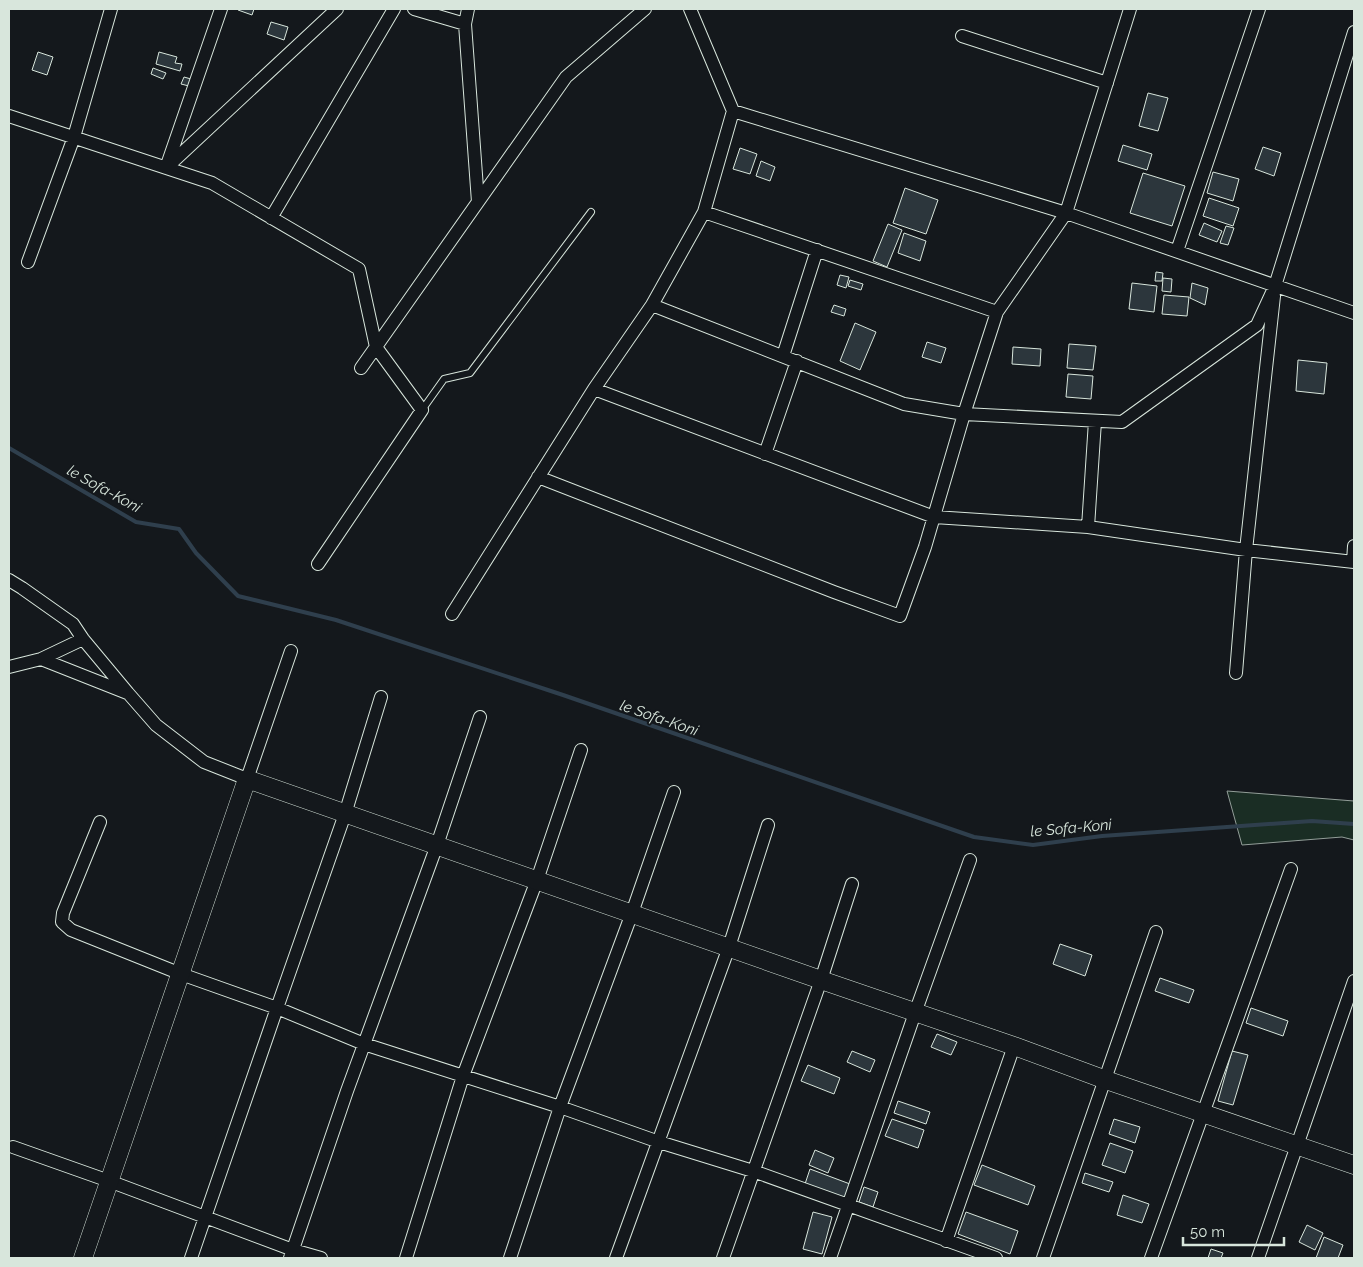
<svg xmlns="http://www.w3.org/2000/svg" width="1363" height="1267" viewBox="0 0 1363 1267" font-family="Raleway,sans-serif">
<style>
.green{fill:#1a2d24;stroke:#939e99}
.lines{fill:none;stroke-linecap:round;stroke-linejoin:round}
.stream{stroke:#2f3f4d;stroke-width:4}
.building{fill:#2c363c;stroke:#d8e6dc}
.lane-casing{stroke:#d8e6dc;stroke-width:8}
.street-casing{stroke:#d8e6dc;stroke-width:14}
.secondary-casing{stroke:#d8e6dc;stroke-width:19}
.lane{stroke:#14181c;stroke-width:6}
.street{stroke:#14181c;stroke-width:12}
.secondary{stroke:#14181c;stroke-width:18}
.labels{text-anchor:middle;stroke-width:4;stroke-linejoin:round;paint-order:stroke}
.water-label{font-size:15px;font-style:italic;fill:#d8e6dc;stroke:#14181c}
</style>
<rect width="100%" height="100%" fill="#14181c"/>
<path class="green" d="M1227,791l127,10v39l-12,-3 -100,8z"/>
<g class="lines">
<path class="stream" d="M9,448l127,74 43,7 17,24 42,43 98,24 227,75 411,142 59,8 69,-9 210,-15 42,3"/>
</g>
<path class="building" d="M238,9h16l-2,6 -14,-5z
M271,22l17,5 -4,13 -17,-6z
M38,52l15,5 -6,18 -15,-5z
M159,52l18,5 -2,6 7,1 -2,7 -24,-7z
M153,68l13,5 -3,6 -12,-5z
M184,77l7,2 -2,7 -8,-2z
M1148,93l20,5 -10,33 -19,-5z
M1123,145l29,9 -5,16 -29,-9z
M1263,147l18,6 -7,23 -19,-7z
M740,148l17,6 -7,20 -17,-5z
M761,161l14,6 -5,14 -14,-5z
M1213,172l26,7 -6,22 -26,-8z
M1143,173l42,13 -13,40 -42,-13z
M905,188l33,12 -12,34 -33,-11z
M1209,198l30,10 -6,18 -30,-10z
M1204,223l18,8 -5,11 -18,-7z
M888,224l14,6 -15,37 -14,-6z
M1226,226l8,2 -6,17 -8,-2z
M904,233l22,8 -6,20 -22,-8z
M1156,272l7,1 -1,8h-7z
M840,275l9,2 -3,11 -9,-3z
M1163,278l9,1 -1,13 -9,-1z
M850,280l13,4 -2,6 -13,-4z
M1132,283l25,3 -3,26 -25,-3z
M1192,283l16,5 -3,17 -15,-7z
M1164,295l25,2 -2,19 -25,-2z
M834,305l12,4 -2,7 -13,-4z
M855,323l21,9 -16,38 -20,-9z
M927,342l19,6 -5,15 -19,-6z
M1069,344l27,2 -3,24 -26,-2z
M1013,347l28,2 -1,17 -28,-2z
M1298,360l29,3 -3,31 -28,-3z
M1068,374l25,2 -2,23 -25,-2z
M1060,944l32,11 -7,21 -32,-12z
M1160,978l34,12 -5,13 -34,-12z
M1251,1008l37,13 -5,15 -37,-13z
M937,1034l20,8 -6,13 -20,-8z
M852,1051l23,9 -5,12 -23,-10z
M1232,1051l16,4 -15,50 -15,-4z
M808,1065l32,13 -6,16 -33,-13z
M898,1101l32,11 -4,12 -32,-11z
M892,1119l32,11 -6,18 -33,-12z
M1114,1119l26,8 -5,16 -26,-9z
M1110,1143l23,8 -8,22 -23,-8z
M815,1150l19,8 -6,15 -19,-8z
M982,1165l53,21 -7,19 -54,-20z
M810,1169l40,15 -6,15 -39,-15z
M1085,1173l28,9 -4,10 -27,-9z
M864,1187l14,5 -5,15 -14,-5z
M1123,1195l26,9 -7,19 -25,-8z
M813,1212l19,5 -10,37 -19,-5z
M966,1212l52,19 -8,23 -52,-20z
M1307,1225l16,8 -8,17 -16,-8z
M1324,1237l19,8 -5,13h-22z
M1211,1249l12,4 -2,5h-13z"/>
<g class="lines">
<defs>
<path id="lane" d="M422,410l22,-31 26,-6 121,-161"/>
<path id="street" d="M414,9l51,15
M468,9l-3,15 13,178
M962,36l145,47
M733,111l333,102 288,100
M9,116l203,67 147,86 17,78 46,63 -104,154
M167,165l54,-156
M166,168l171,-159
M271,218l123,-209
M1177,251l82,-242
M28,262l46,-125 37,-128
M652,305l252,99 60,10 158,8 135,-97 18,-39 79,-254
M997,312l69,-99 64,-204
M783,356l34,-106
M361,368l205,-291 79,-68
M594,389l340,128 154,10 158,23 108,12
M765,454l32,-93
M538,477l296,115 66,24 25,-69 39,-133 33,-102 -293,-100
M1088,527l7,-106
M1353,562l1,-16
M9,580l13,8 51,36 10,15 45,54 28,32 48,37 43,17 44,-128
M452,614l142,-225 58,-84 52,-93 29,-101 -43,-102
M41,659l86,34
M9,667l32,-8 42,-20
M1236,673l10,-123 28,-254
M100,822l-37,91 -1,9 9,8 110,44 96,34 87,36 196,63 99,35 94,29 243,87
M13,1147l96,34 184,69 28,8
M946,1241l68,-195
M191,1258l86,-250 68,-194 36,-117
M290,1258l57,-167 90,-246 43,-128
M406,1258l57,-182 74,-196 44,-130
M510,1258l50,-151 72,-194 42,-121
M616,1258l113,-311 39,-122
M723,1258l98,-278 31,-96
M830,1258l85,-245 55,-153
M1043,1258l113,-326
M1151,1258l140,-389
M1258,1258l96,-277"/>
<path id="secondary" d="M83,1258l164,-479 574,201 193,66 92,34 248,85"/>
</defs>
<use href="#lane" class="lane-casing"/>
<use href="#street" class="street-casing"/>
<use href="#secondary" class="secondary-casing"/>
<use href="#lane" class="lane"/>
<use href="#street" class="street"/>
<use href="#secondary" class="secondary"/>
</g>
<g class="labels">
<g class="water-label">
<text transform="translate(104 489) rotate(29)" y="5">le Sofa-Koni</text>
<text transform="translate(659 718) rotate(19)" y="5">le Sofa-Koni</text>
<text transform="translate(1071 828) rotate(-5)" y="5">le Sofa-Koni</text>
</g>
</g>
<rect width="1363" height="1267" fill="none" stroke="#d8e6dc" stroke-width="20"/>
<path d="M1183 1237v8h101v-8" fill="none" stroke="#d8e6dc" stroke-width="2.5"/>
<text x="1190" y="1237" font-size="15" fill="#d8e6dc" stroke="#14181c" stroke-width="4" paint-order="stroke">50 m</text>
</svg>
